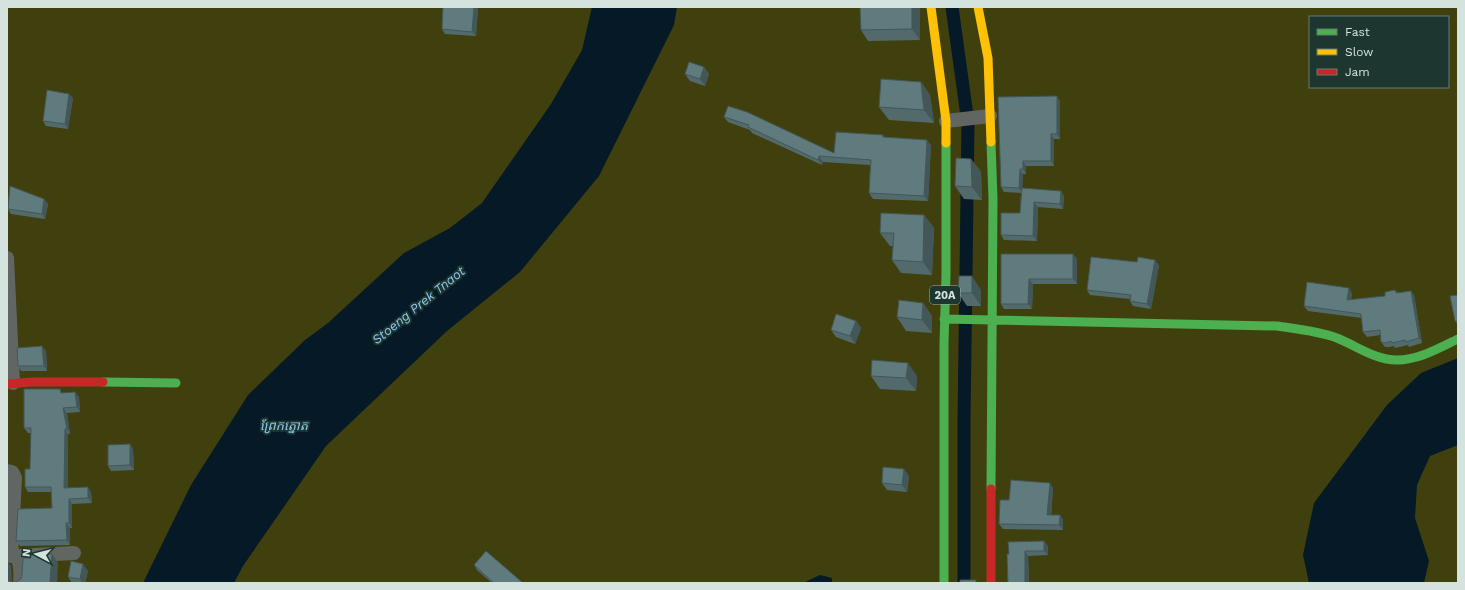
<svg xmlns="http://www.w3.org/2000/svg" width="1465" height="590" viewBox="0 0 1465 590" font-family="'Work Sans','Noto Sans Khmer',sans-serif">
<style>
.green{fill:#40400f;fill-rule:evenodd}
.water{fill:#051927}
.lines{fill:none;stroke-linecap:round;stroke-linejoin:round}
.canal{stroke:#051927;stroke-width:13}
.street{stroke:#626663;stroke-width:14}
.fast{stroke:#4caf50;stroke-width:9}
.slow{stroke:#ffc107;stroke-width:9}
.jam{stroke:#c62828;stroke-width:9}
.wall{fill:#536a6c}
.shaded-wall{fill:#435658}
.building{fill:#607b7d;stroke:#435658}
.labels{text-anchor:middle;stroke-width:4;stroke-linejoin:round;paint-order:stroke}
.shield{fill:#1d362f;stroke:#9eafaa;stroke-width:1}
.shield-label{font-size:11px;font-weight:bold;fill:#d5e3de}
.water-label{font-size:13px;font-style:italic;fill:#92c8f2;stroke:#1d362f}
</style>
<rect width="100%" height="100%" fill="#23302c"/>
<path class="green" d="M7,7h1451v576h-1451zM1310,17h138v70h-138z"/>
<path class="water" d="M592,7h85l-3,18 -75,151 -79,96 -73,59 -121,115 -83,120 -9,17h-91l48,-98 57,-90 57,-55 23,-17 76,-70 46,-25 32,-25 69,-99 31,-54z
M1458,358v87l-28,11 -13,29 -2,33 14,43 -5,22h-115l-6,-28 11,-52 73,-98 34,-32z
M820,575l12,3v5h-29z"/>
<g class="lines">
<path class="canal" d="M952,7l16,116 -4,297v163"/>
<path class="street" d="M946,121l44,-5
M7,258l6,125
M7,471l5,1 3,6 -4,78h6c4,9 4,17 3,27
M17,556l57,-3"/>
<path class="fast" d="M991,142l2,57 -2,290
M944,319l333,7c20,3 41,5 60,12 20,8 38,22 60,22 22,0 42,-12 61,-21
M103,382l73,1
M944,583v-239l2,-69v-132"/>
<path class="slow" d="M931,7l15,114v22
M978,7l10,51 3,84"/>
<path class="jam" d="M7,384l25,-2h71
M991,583v-94"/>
</g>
<path class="wall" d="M443,7h35l-2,29 -31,-2 -3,-5z
M920,7v33l-52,1 -7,-11z
M704,67l5,7 -4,12 -15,-5 -5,-7z
M921,82l9,13 4,28 -45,-3 -10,-13z
M73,98l-5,31 -22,-3 -3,-5z
M1060,101v38h-6v27h-28v8h-3l-1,14 42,8 -1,13 -25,-2 -1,34 -33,-1 -3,-5 19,-22 1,-20 -17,-1 -3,-5z
M724,117l110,36 49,-18 1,3 47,7 -3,56 -55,-2 -4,-6 1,-28 -47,-3 -1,3 -70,-32 -2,-3 -22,-8z
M971,159l10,13 1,28 -18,-1 -9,-13z
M44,199l4,5 -3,15 -34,-5 -3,-5z
M924,215l10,13 -2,47 -31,-2 -9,-13 1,-14h-3l-10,-13z
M1001,254l76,5v25h-44l-1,25h-28l-3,-5z
M1159,265l-8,44 -18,-3 -3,-5v-2l-40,-4 -3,-5z
M981,290v16h-14l-9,-13z
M1395,290l2,2 17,3 8,48 -13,4 -1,-2 -13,3 -1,-2 -5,1h-4l-4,-5 -1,-7 -13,2 -4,-5 -1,-14 -54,-7 -4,-5 48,-13 -1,7 34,-4z
M1458,295v30l-3,-4z
M923,303l9,13v17l-26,-2 -9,-14z
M856,321l5,7 -6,16 -19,-7 -5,-7z
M46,351l1,20h-26l-3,-5z
M871,376h46l-1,15 -36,-2z
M63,393l16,4 1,15 -13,1 3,21h-2v54l23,4 1,11 -20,1v24h-2v17l-50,1 -4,-5 36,-33 -1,-16h-23l-3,-5 5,-18 1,-36h-3l-4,-5z
M130,444l3,5 1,21 -23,1 -3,-5z
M909,476l-2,16 -20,-2 -5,-7z
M1053,488l-2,27h9l3,5v10l-60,-1 -4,-5 10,-24z
M1048,546v9l-20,1 1,27h-21l-1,-29z
M474,565l49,18h-31l-15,-13z
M88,571l-3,12h-13l-4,-6z"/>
<path class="shaded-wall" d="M474,7h4l-2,29 -4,-4z
M912,7h8v33l-8,-11z
M704,67l5,7 -4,12 -5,-7z
M921,82l9,13 4,28 -10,-13z
M69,94l4,4 -5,31 -3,-5z
M1057,96l3,5v38l-3,-5z
M1051,134l3,5v27l-3,-5z
M927,140l4,5 -3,56 -4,-5z
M819,156l4,6 -1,3 -4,-5z
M971,159l10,13 1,28 -10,-13z
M1023,161l3,5v8l-3,-5z
M1020,169l3,5 -1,19 -3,-5z
M1061,191l3,5 -1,13 -3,-5z
M44,199l4,5 -3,15 -3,-5z
M1034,202l4,5 -1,34 -4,-5z
M924,215l10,13 -2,47 -9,-13z
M1073,254l4,5v25l-4,-5z
M1155,260l4,5 -8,44 -4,-5z
M972,276l9,14v16l-9,-13z
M1029,279l4,5 -1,25 -4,-5z
M1349,288l3,5 -1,12 -4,-5z
M1411,291l3,4 8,48 -3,-5z
M923,303l9,13v17l-10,-13z
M856,321l5,7 -6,16 -5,-8z
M42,346l4,5 1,20 -3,-5z
M908,363l9,13 -1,15 -10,-13z
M75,392l4,5 1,15 -3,-5z
M63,408l4,5 3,21 -3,-5z
M65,429l3,5v59l-4,-5z
M130,444l3,5 1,21 -4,-5z
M904,469l5,7 -2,16 -5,-7z
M1050,483l3,5 -2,32 -4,-5z
M88,487l3,5 1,11 -4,-5z
M69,499l3,5v24l-3,-5z
M1060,515l3,5v10l-4,-5z
M66,523l4,5v17l-3,-5z
M1044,541l4,5v9l-4,-4z
M1025,551l3,5 1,27h-4z
M52,554l6,9 -1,20h-7z
M7,560l4,6 1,17h-2l-3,-4z
M83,564l5,7 -3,12h-3l-2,-4z"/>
<path class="building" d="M443,7h31l-2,25 -30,-3z
M860,7h52v22l-51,1z
M689,62l15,5 -4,12 -15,-5z
M881,79l40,3 3,28 -45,-3z
M47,90l22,4 -4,30 -22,-3z
M1057,96v38h-6v27h-28v8h-3l-1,19 -18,-1 -3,-90z
M728,106l19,6 87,41 2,-21 47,3v2l44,3 -3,56 -55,-3 2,-33 -52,-4 -1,4 -70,-33 1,-2 -25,-8z
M956,158l15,1 1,28 -17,-1z
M10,186l34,13 -2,15 -34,-5z
M1022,188l39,3 -1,13 -26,-2 -1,34 -32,-1v-22h19z
M881,213l43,2 -1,47 -31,-2 2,-27h-14z
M1001,254h72v25h-44l-1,25h-27z
M1091,257l46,5 1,-5 17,3 -8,44 -17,-3 1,-6 -44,-5z
M959,276h13v17h-14z
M1307,282l42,6 -2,12 38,-4v-4l10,-2 1,3 15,-2 8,47 -13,4 -1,-2 -13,3 -1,-2 -6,2 -4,-1 -1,-12 -17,2 -2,-18 -57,-8z
M1458,295v26h-3l-5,-25z
M899,300l24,3 -1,17 -25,-3z
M836,314l20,7 -6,15 -19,-6z
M42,346l2,20h-26l-1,-18z
M872,360l36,3 -2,15 -35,-2z
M24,389h36l1,4 14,-1 2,15 -14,1 4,21h-2l-1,59 24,-1v11l-19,1v24h-3l1,17 -51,1 2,-32 34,-1 -1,-21h-26v-18h5l1,-41h-7z
M130,444v21l-22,1v-21z
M883,467l21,2 -2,16 -20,-2z
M1011,480l39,3 -3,32h13l-1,10 -60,-1 1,-24h9z
M1044,541v10h-19v32h-17l-1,-29h2l-1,-12z
M486,551l37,32h-29l-20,-18z
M52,554l-2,29h-43v-4l2,2 5,2 7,-4 1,-4 1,-17h7l1,-3z
M71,561l12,3 -3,15 -12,-2z
M960,580h16v3h-16z"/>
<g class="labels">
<rect class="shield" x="930" y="286" width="30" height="18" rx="3"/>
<g class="shield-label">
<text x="945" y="299">20A</text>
</g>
<g class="water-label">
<text transform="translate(418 305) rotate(-39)" y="5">Stoeng Prek Tnaot</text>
<text x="284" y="430">ព្រែកត្នោត</text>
</g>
</g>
<rect width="1465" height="590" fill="none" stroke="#d5e3de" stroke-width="16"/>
<rect x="1309" y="16" width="140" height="72" fill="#1d362f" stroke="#677b75"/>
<rect x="1317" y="29" width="20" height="6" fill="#4caf50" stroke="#677b75"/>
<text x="1345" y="36" font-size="12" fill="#d5e3de">Fast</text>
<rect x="1317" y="49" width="20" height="6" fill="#ffc107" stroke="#677b75"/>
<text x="1345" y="56" font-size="12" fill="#d5e3de">Slow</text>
<rect x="1317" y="69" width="20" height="6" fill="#c62828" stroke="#677b75"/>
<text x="1345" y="76" font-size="12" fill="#d5e3de">Jam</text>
<g transform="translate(36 554) rotate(277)" stroke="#1d362f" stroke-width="3" paint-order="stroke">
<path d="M0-3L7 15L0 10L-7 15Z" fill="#d5e3de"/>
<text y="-6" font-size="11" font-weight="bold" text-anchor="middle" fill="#d5e3de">N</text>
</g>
</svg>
